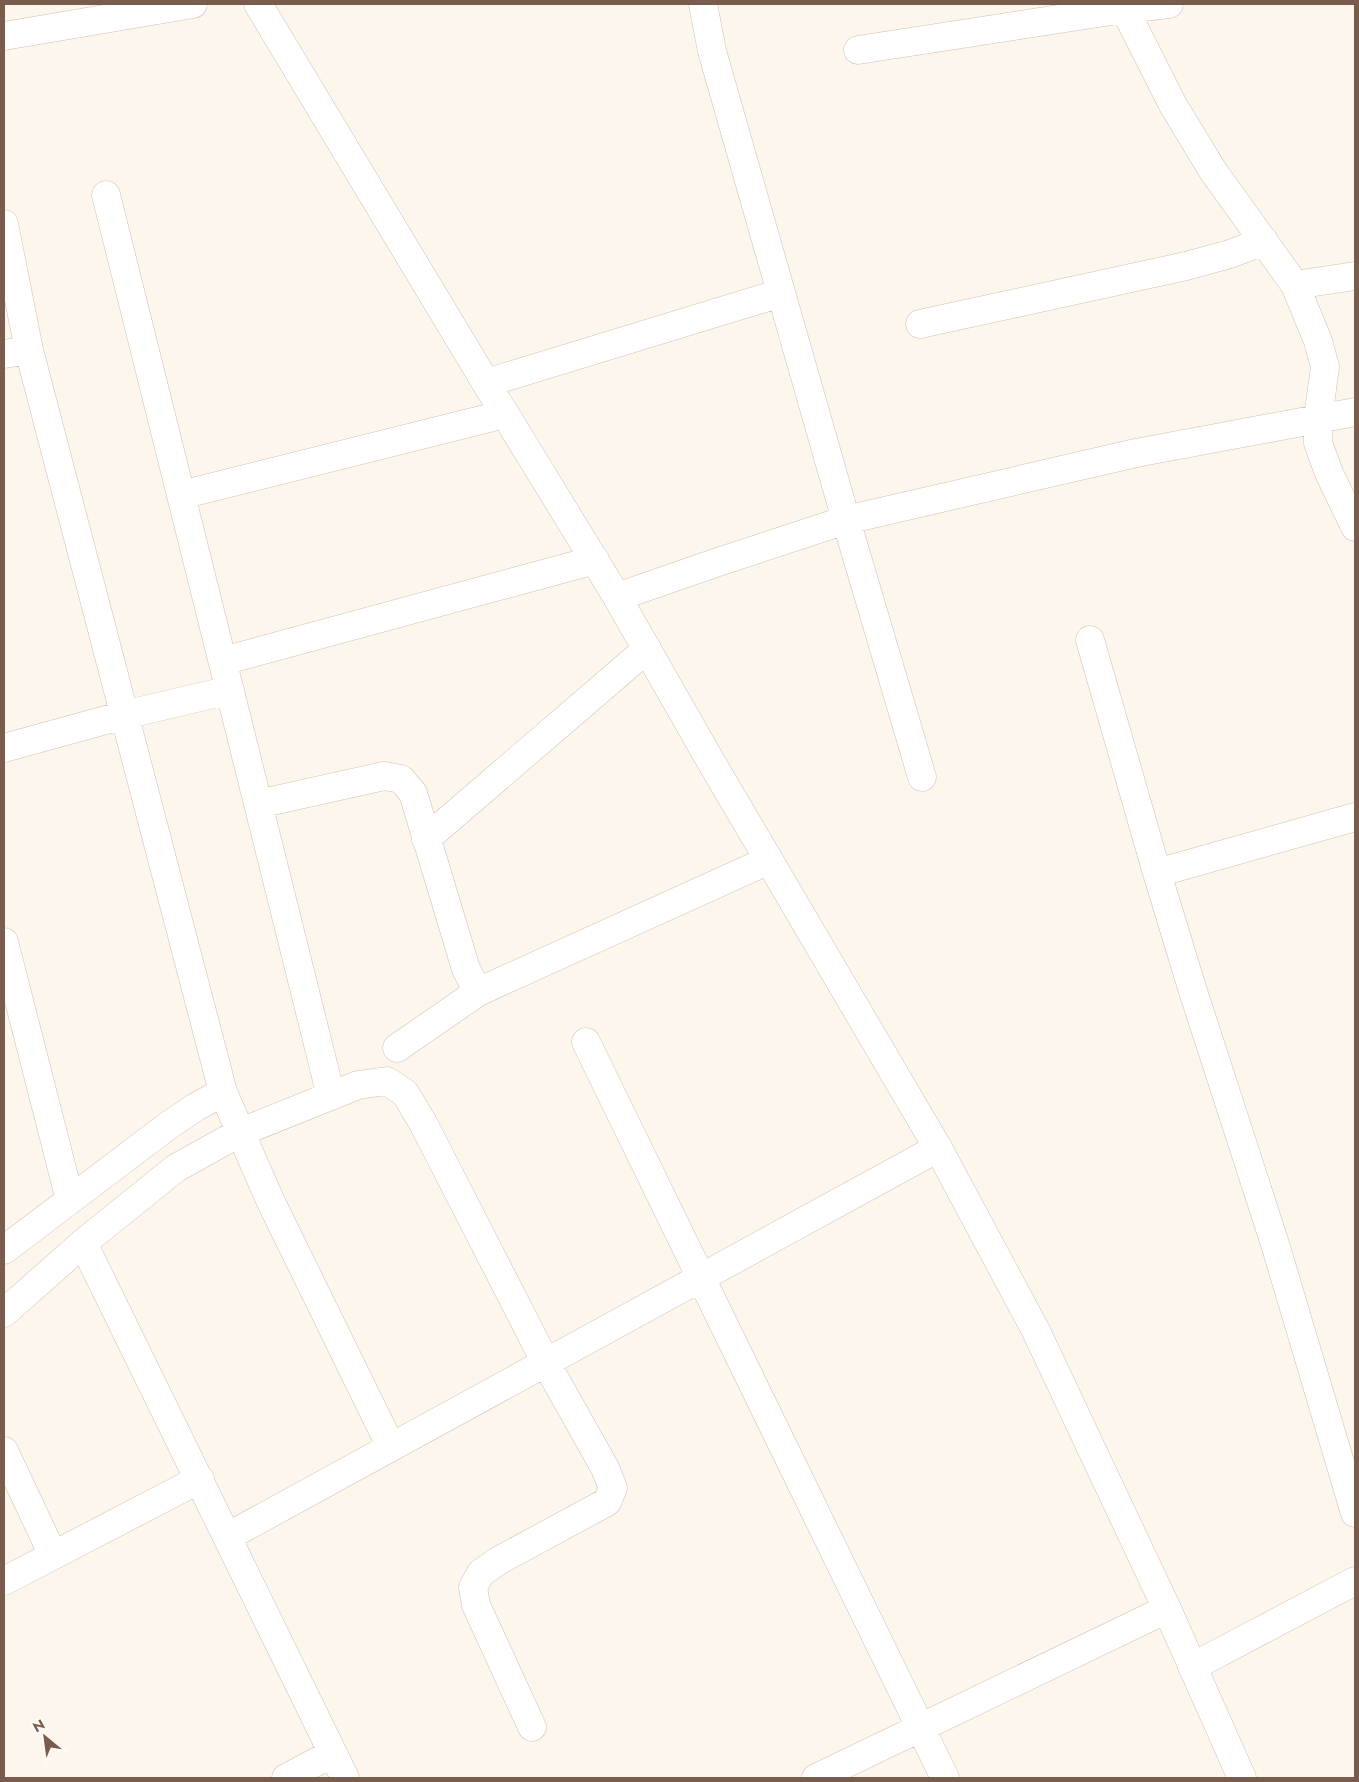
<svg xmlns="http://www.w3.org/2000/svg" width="1359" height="1782" viewBox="0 0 1359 1782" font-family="Jost,sans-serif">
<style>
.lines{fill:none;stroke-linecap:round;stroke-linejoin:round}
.street-casing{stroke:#d1beb0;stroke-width:29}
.secondary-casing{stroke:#d6c0b0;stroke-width:29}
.street{stroke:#fff;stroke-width:28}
.secondary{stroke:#fff;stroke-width:28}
</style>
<rect width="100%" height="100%" fill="#fdf6ec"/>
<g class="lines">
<defs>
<path id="street" d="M703,4l9,47 134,469 76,257
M1122,4l51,101 40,66 82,114 23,56 7,26 -7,51v25l11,30 26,54
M4,36l189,-32
M858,50l266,-41 45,-5
M106,195l225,901
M4,224l25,126 194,742 47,108 121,247
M1295,285l60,-9
M920,324l266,-58 44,-12 34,-13
M4,354l25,-4
M486,383l295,-90
M181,495l324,-81
M617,597l104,-36 125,-41 290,-67 219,-41
M1090,640l67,233 35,115 83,256 80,269
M223,661l372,-101
M4,748l120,-33 106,-25
M258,804l126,-28 17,3 12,14 53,176 12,23 291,-132
M426,839l221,-190
M1157,873l198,-56
M4,942l66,258
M586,1042l359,736
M397,1048l81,-56
M83,1243l262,535
M4,1250l165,-125 27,-18 27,-15
M4,1313l79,-70 93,-75 65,-36 117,-47 29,-4 18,12 18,30 123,240 59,105 8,20 -6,14 -109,59 -17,12 -8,14 3,18 56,122
M4,1451l49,104
M227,1537l711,-389
M4,1581l196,-102
M1192,1667l163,-86
M286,1778l47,-25
M816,1778l351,-169"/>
<path id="secondary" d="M258,4l228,379 131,214 93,163 228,388 98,183 131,278 75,169"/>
</defs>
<use href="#street" class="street-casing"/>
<use href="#secondary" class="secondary-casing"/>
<use href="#street" class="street"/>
<use href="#secondary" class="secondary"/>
</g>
<rect width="1359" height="1782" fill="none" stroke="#7a5c4d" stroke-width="10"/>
<g transform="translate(45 1737) rotate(331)" stroke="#fffaf3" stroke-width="4" paint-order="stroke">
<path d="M0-4L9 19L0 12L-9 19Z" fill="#7a5c4d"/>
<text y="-8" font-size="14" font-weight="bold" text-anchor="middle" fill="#7a5c4d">N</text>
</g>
</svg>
